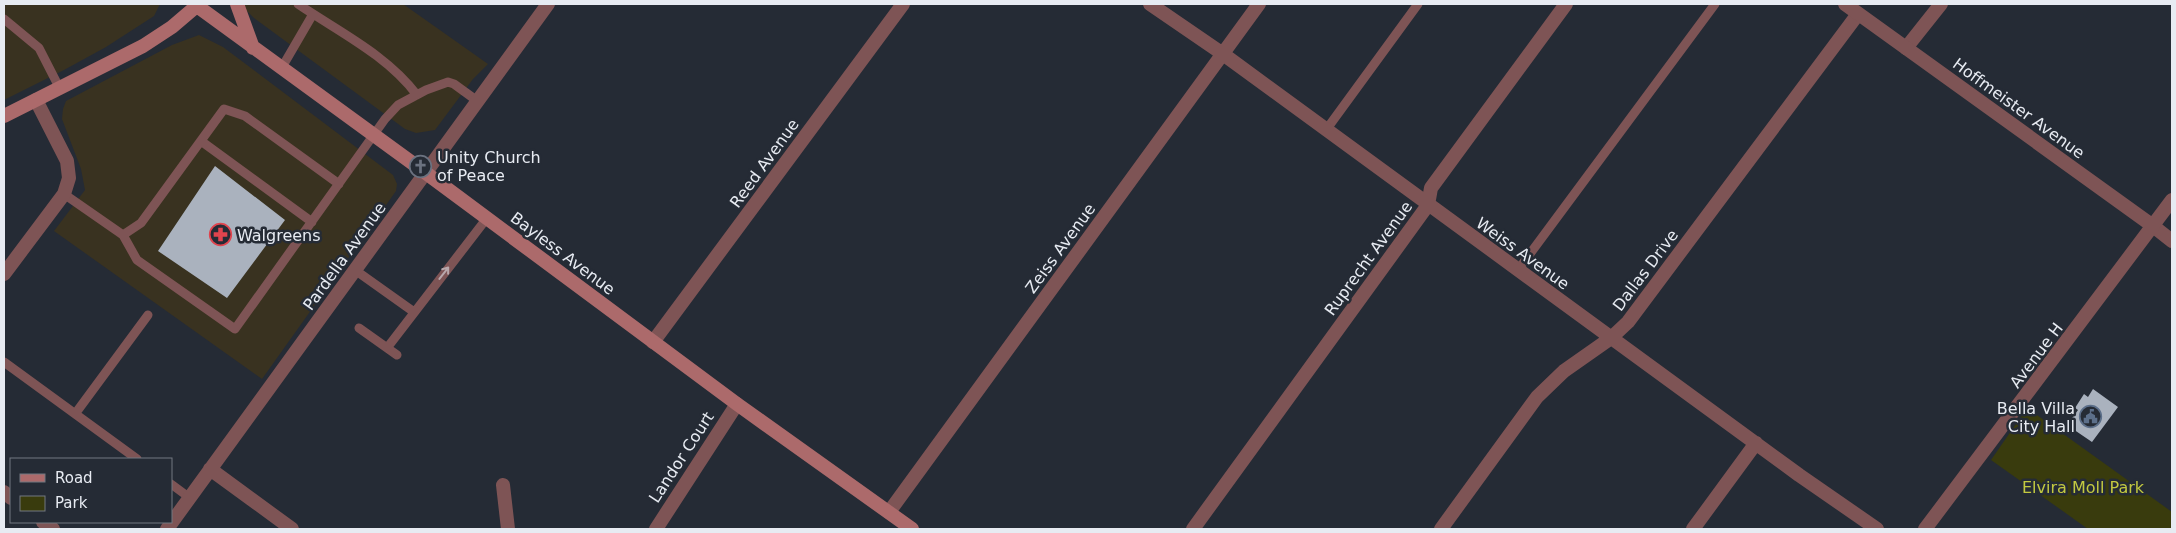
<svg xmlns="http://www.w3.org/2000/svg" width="2176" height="533" viewBox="0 0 2176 533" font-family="'DejaVu Sans',sans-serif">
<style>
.commercial{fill:#393220}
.green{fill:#393b0d}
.building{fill:#aab2be}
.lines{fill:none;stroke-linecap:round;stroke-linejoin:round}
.service{stroke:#7e5455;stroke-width:9}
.minor{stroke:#7e5455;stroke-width:14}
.tertiary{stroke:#7e5455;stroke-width:14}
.secondary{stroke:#ac6a6b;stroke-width:14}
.oneway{stroke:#b8a7ab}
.labels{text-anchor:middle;stroke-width:5;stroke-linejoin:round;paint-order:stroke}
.street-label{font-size:16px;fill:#e7ebf2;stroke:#252b35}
.poi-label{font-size:16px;fill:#e7ebf2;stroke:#252b35;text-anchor:start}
.park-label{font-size:16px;fill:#c3c940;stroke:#252b35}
</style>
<rect width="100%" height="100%" fill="#252b35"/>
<path class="commercial" d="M4,4h156l-6,12 -48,31 -42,23 -60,30z
M242,4h161l85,60 -15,15 -38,51 -19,3 -11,-4 -151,-111 -10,-10z
M199,35l24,12 170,128 4,9 -1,7 -134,188 -208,-148 31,-41 -4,-21 -19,-50 1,-10 3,-8 106,-56z"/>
<path class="green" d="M2027,408l145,104v17h-84l-97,-69z"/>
<path class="building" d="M215,166l70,54 -58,78 -69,-47z
M2093,389l25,18 -26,35 -25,-17 11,-15 -3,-2 9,-14 4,3z"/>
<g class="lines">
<path class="service" d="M298,4c41,28 89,51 119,91
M4,19l35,29 21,41
M281,69l32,-55
M1326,130l92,-126
M201,141l111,81
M64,194l59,41 14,25 98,69 150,-210 13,-14 28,-15 22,-8 6,2 22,16
M123,235l18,-12 83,-114 21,7 94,68
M355,270l59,42
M1518,270l197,-266
M359,328l38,27
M387,348l100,-130
M4,362l133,97
M75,414l73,-99
M171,484l19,14"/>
<path class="minor" d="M1150,4l73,50 576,421 78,54
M1906,48l35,-44
M2153,226l19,15
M4,274l60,-80 5,-16 -2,-17 -31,-61
M653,342l250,-338
M210,469l82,60
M503,485l5,44
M4,492l7,6
M889,512l370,-508
M43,522l10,7
M167,529l381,-525
M656,529l81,-125
M1193,529l235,-324 3,-17 135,-184
M1441,529l96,-132 27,-26 47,-33 17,-16 230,-308
M1693,529l63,-86"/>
<path class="tertiary" d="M1845,4l308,222
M1925,529l247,-329"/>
<path class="secondary" d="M237,4l16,44
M197,6l229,167 311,231 175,125
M4,116l139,-70 29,-19 27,-23"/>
</g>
<defs><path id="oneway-shaft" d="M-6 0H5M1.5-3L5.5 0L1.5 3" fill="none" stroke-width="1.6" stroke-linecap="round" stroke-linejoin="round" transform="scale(1.25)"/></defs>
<use class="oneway" href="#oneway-shaft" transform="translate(444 273) rotate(-52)"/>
<defs>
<symbol id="church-ring" viewBox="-11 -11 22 22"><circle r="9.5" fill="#252b35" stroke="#6b7280" stroke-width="1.5"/><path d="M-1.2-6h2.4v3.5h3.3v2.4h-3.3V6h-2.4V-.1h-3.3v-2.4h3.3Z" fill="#6b7280"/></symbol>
<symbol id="pharmacy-ring" viewBox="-11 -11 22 22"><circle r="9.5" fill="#252b35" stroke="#e0444e" stroke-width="1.5"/><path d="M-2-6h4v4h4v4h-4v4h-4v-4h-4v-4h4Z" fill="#e0444e"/></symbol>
<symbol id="civic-ring" viewBox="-11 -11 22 22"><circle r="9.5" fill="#252b35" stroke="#5c6f8a" stroke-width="1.5"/><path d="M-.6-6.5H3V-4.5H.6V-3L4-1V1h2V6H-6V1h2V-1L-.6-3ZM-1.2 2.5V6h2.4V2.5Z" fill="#5c6f8a"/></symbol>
</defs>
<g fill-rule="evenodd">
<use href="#church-ring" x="408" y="154" width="25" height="25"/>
<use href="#pharmacy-ring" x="208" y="222" width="25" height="25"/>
<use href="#civic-ring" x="2078" y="404" width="25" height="25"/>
</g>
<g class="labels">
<g class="street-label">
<text transform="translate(2019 108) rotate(36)" y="6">Hoffmeister Avenue</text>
<text transform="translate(764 163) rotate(-54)" y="6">Reed Avenue</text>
<text transform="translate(1060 248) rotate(-54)" y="6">Zeiss Avenue</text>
<text transform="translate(563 253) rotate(37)" y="6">Bayless Avenue</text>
<text transform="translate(1523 253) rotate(36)" y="6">Weiss Avenue</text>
<text transform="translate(344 256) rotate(-54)" y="6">Pardella Avenue</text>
<text transform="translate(1368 258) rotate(-54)" y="6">Ruprecht Avenue</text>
<text transform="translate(1645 270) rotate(-53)" y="6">Dallas Drive</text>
<text transform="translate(2036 355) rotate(-53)" y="6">Avenue H</text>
<text transform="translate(681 457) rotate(-57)" y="6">Landor Court</text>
</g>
<g class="poi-label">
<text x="437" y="163">Unity Church<tspan x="437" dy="18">of Peace</tspan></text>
<text x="237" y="241">Walgreens</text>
<text x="2075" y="414" text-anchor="end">Bella Villa<tspan x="2075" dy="18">City Hall</tspan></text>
</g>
<g class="park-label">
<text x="2083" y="493">Elvira Moll Park</text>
</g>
</g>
<rect width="2176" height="533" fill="none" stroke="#e7ebf2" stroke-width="10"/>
<rect x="10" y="458" width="162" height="65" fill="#252b35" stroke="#737881"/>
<rect x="20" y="474" width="25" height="8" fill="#ac6a6b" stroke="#737881"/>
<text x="55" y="483" font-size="15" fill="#e7ebf2">Road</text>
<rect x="20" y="496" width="25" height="15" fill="#393b0d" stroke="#737881"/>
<text x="55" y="508" font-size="15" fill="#e7ebf2">Park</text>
</svg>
